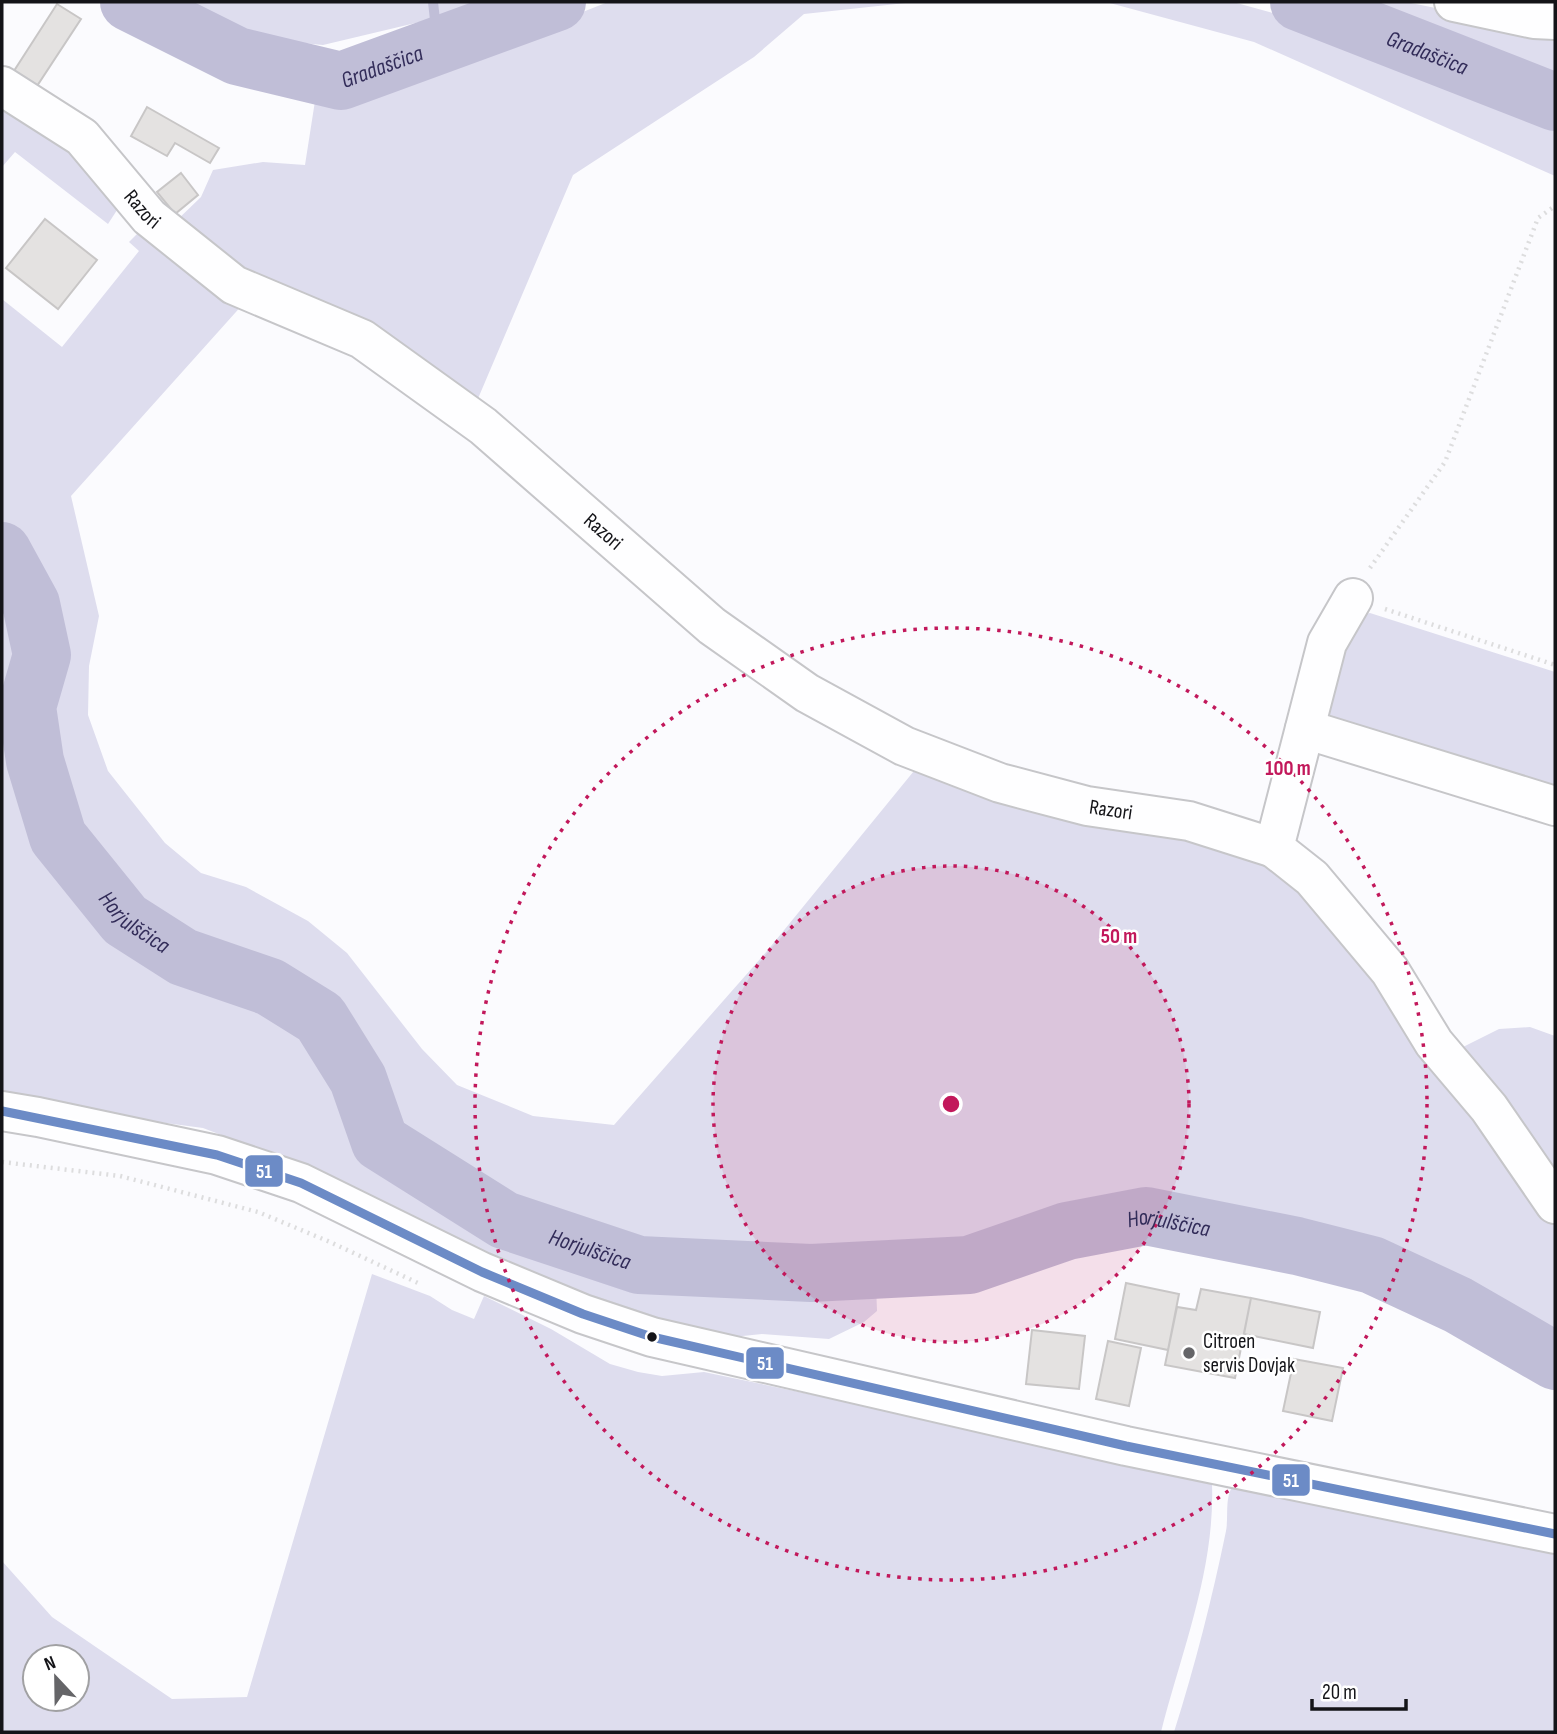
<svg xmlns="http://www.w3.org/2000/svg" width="1557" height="1734" viewBox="0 0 1557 1734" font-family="'Sofia Sans Condensed',sans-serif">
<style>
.green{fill:#deddee;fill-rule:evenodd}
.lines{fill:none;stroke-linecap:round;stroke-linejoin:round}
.stream{stroke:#c0bed7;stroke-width:10}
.river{stroke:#c0bed7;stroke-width:58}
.building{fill:#e4e2e1;stroke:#c8c6c6;stroke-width:2}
.minor-casing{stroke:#c6c6c9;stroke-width:42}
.path{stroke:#ddddde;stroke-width:4.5;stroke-dasharray:2 5;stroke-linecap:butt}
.minor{stroke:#fefeff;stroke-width:38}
.bus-1-casing{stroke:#fff;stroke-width:14}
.bus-1{stroke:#6c8bc6;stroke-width:9}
.ring{fill:none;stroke:#c2185b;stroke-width:3.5;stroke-dasharray:3.5 7}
.bus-dot{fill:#141418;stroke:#fff;stroke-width:2.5}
.poi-dot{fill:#656568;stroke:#fff;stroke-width:2.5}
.labels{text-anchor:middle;stroke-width:5;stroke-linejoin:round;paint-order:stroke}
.street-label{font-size:21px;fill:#141418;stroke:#fff}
.poi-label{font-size:21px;fill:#141418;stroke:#fff;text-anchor:start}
.water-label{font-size:23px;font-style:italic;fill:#322c59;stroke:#fff}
.centre{fill:#c2185b;stroke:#fff;stroke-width:3.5}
.ring-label{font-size:21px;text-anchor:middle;font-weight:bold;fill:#c2185b;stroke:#fff;stroke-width:5;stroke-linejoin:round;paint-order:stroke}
.line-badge{stroke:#fff;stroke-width:2.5}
.badge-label{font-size:19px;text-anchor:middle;font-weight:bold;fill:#fff}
</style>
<rect width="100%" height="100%" fill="#fbfbfe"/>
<path class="green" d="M191,2h-1h296l-20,9 -143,34 -73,-7z
M608,2h307l-111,12 -50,43 -181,118 -102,240 -298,-191 28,-27 12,-27 50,-8 42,3 10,-64 29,5z
M1106,2h127l51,14 271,113v47l-301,-134z
M1365,2h41l149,30v41c-65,-16 -133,-35 -190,-71z
M2,101l82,59 35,47 -11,17 -93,-72 -13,15z
M137,234l10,3 97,66 -173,193 28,120 -10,50 -1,49 20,56 57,72 36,30 45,14 62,34 39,32 75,96 35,36 76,31 81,9 153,-174 151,-185 312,82 41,22 32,26 42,48 182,235 28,46v154l-46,-26 -53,-37 -63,-28 -58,-21 -169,-31h-60l-38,15 -27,14 -32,12 -46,8h-87l1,26 -13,11 -35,17 -67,-5 -39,4 -69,-13 -119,-43 -253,-124 -79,-30 -201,-27v-802l60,48 77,-96 -10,-9z
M1370,613l185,59v122l-237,-72 34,-105z
M1530,1027l25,9v142l-96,-129 40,-20z
M372,1274l58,22 22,14 22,9 10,-23 67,33 59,35 28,8 24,4 42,-4 368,77 140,35c3,86 -30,166 -51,248h-1159v-171l50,56 120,82 75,-2zM35,1657h42v42h-42z
M1234,1484l321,69v179h-381c21,-66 38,-133 52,-201 3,-15 -2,-34 8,-47z"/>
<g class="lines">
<path class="stream" d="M433,2l5,45"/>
<g class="river">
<path id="s1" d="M129,2l108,54 104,25 216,-79"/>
<path id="s2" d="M1299,2l256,100"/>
<path id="s3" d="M2,551l29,53 11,51 -15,52 8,54 23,76 67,83 58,37 87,30 50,31 38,61 22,63 124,78 135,45 172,8 158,-8 98,-34 79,-15 151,30 75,19 86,40 97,56"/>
</g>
</g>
<path class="building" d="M57,4l24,15 -46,70 -23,-15z
M147,107l72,41 -9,15 -35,-20 -8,13 -36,-20z
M181,173l17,22 -23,19 -18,-22z
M45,219l52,41 -39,49 -52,-41z
M1126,1283l53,11 -11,56 -53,-11z
M1201,1289l50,9 -16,80 -70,-13 12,-58 19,3z
M1251,1298l69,14 -7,36 -69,-14z
M1032,1330l53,6 -6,53 -53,-5z
M1108,1341l33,7 -12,58 -33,-7z
M1294,1359l49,9 -11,53 -49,-10z"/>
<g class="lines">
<defs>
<g id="minor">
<path d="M1454,2l80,17 21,1"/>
<path id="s4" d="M2,86l80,51 67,80 85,68 128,54 121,87 229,200 95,67 97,53 96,37 87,23 102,15 85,27"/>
<path d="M1353,598l-26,45 -53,205 38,30 78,93 44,72 55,65 66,96"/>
<path d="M1305,729l250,77"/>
<path d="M2,1111l36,6 179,38 84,28 181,89 101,42 69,23 474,109 429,88"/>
</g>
</defs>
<use href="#minor" class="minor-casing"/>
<path class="path" d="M1370,568l75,-106 93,-244 17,-12
M1385,609l170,56
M2,1162l118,14 138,36 72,30 88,41"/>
<use href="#minor" class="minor"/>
<defs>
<path id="bus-1" d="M2,1111l215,44 84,28 181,89 101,42 69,23 474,109 429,88"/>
</defs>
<use href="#bus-1" class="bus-1-casing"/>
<use href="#bus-1" class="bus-1"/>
</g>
<circle cx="951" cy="1104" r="238" fill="#c2185b" fill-opacity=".12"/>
<g class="ring">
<circle cx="951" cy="1104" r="238"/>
<circle cx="951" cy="1104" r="476"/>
</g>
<circle class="bus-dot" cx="652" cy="1337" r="6"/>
<circle class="poi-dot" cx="1189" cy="1353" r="7"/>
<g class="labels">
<g class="street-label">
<text dy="7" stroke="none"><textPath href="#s4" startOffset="189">Razori</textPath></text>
<text dy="7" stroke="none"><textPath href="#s4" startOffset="756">Razori</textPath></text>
<text dy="7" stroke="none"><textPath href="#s4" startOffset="1344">Razori</textPath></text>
</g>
<g class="poi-label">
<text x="1203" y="1348">Citroen<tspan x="1203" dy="24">servis Dovjak</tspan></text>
</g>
<g class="water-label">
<text dy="8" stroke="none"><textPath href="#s2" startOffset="138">Gradaščica</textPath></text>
<text dy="8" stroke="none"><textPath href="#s1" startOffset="271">Gradaščica</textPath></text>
<text dy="8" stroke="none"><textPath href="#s3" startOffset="416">Horjulščica</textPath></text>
<text dy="8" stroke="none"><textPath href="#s3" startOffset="1592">Horjulščica</textPath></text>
<text dy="8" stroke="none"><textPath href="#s3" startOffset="1003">Horjulščica</textPath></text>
</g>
</g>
<circle cx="951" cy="1104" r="10" class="centre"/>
<g class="ring-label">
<text x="1288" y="775">100 m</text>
<text x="1119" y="943">50 m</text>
</g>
<g class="line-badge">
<rect x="244" y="1154" width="40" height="34" rx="7" fill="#6c8bc6"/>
<rect x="745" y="1346" width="40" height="34" rx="7" fill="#6c8bc6"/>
<rect x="1271" y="1463" width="40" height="34" rx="7" fill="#6c8bc6"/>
</g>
<g class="badge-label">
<text x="264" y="1178">51</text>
<text x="765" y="1370">51</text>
<text x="1291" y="1487">51</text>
</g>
<rect width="1557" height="1734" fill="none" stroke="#141418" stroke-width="7"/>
<g transform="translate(56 1678) rotate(338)"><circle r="33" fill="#ffffff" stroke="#a1a1a3" stroke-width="2"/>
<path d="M0-5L12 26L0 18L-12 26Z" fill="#656568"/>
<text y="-10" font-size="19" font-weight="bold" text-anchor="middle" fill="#141418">N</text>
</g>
<path d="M1312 1699v10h94v-10" fill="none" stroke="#141418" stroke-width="3.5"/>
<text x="1322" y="1699" font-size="21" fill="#141418" stroke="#ffffff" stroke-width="5" paint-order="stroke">20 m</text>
</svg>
